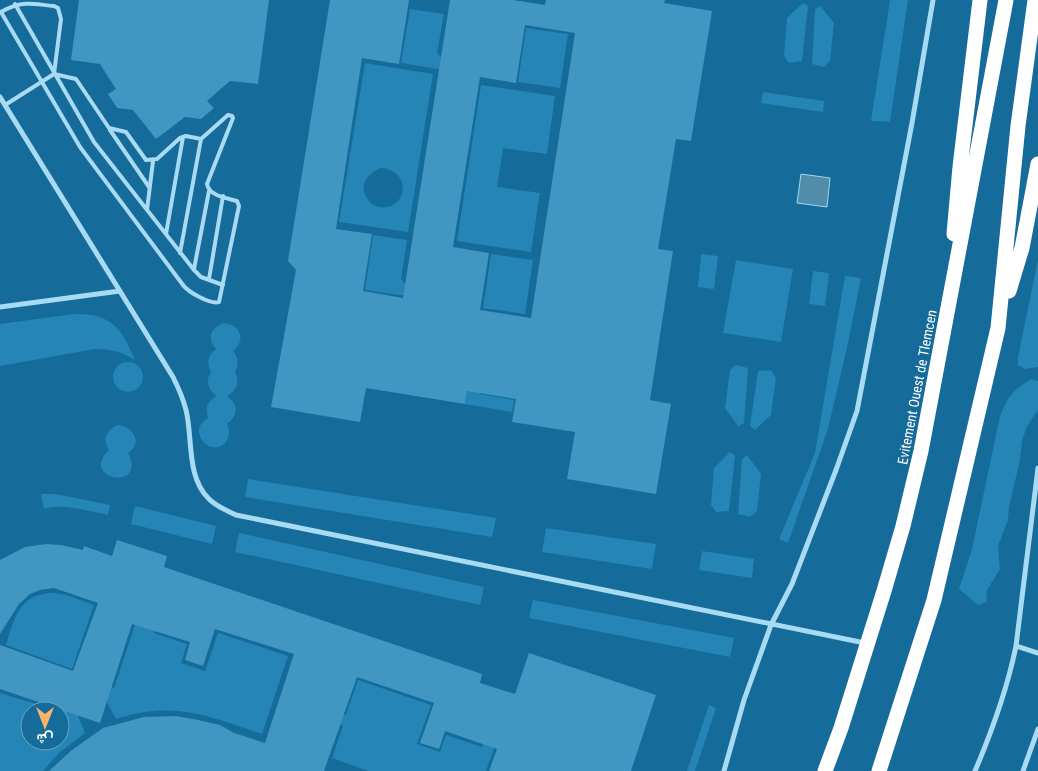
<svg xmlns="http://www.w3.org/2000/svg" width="1038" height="771" viewBox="0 0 1038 771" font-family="'Roboto Condensed',Vazirmatn,sans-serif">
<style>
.green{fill:#2485b6;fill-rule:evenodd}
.water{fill:#518cab;stroke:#9bd8f5}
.building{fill:#4296c2;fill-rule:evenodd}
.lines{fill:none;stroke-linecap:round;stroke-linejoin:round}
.lane{stroke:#a8daf3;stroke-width:4}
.street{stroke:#a8daf3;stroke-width:5}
.highway{stroke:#fff;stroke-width:15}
.labels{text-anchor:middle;stroke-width:4;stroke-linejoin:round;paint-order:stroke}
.street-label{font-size:14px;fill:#fff;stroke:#156b99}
</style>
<rect width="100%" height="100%" fill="#156b99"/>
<path class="green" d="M890,0h18l-18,122 -19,-1z
M803,3l5,3 -6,55 -13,2 -5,-7 3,-38z
M820,6l14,17 -4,38 -6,6 -12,-3 3,-55z
M410,9l34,5 -7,39 8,9 -2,8 -42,-7z
M526,28l42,6 -8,54 -42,-6z
M365,63l68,11 -25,158 -69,-10zM381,168c32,2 26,44 -2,39 -5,-1 -10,-5 -12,-9 -9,-13 2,-26 14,-30z
M481,85l74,11 -8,58 -44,-6 -6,39 43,6 -9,59 -74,-11z
M763,92l61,9 -1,11 -62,-9z
M373,235l34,5 -6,39 7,9 -1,8 -42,-6z
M491,254l42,6 -8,54 -42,-6z
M701,254l17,2 -4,33 -16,-2z
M1038,259v108l-13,2 -7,-4v-8z
M736,260l57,9 -12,73 -58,-9z
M813,271l16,2 -4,33 -16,-2z
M845,276l16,2 -13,65 -20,86 -40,114 -9,-4 36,-86z
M74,314c37,-1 48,14 61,46 -13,-8 -24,-11 -40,-11l-95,17v-42z
M224,323c16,1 23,17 9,28 6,7 6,13 2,21 5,11 2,18 -8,24 12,9 11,20 0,28 3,5 3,11 0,16 -13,21 -43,-8 -19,-22 -3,-10 -1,-17 9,-22 -9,-6 -12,-15 -6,-24 -5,-9 -3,-17 5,-23 -10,-11 -5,-22 8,-26z
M490,336l-10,58 34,6 -2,12 -47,-8 9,-53z
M113 377a15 15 0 1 1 30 0a15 15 0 1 1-30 0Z
M736,365l12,3 -4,55 -6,3 -13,-18 5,-38z
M771,370l5,8 -5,37 -16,15 -5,-4 8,-55z
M1031,379l7,2v29l-11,16 -5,15 -2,19 -11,47 -1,13 -10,26 2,23 -13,21 -1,12 -8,3 -19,-16 13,-40 28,-133c9,-22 11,-24 31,-37z
M118,425c16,2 25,18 10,28 20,39 -50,27 -19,-3 -7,-11 -3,-20 9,-25z
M730,452l5,4 -6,55 -13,1 -5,-7 3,-37z
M747,455l14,19 -4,37 -7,6 -12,-3 4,-55z
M248,479l248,39 -4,19 -247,-40z
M41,494h15l54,11 -2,10c-21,-4 -43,-12 -64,-6z
M135,506l81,20 -4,18 -81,-20z
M546,528l110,16 -4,25 -110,-17z
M239,533l245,54 -4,18 -245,-53z
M702,551l52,8 -2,19 -53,-8z
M54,593l13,2 27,10 -22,64 -66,-24c8,-26 13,-52 48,-52z
M533,600l201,38 -4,19 -201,-39z
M137,619l20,6 -3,8 33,11 -6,19 24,8 13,-38 70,23 -26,78c-53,-18 -89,-34 -146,-15l-17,-31 1,-4 14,4z
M358,680l73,25 -14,39 23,8 6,-17 36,12 9,-28 12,4 -17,48h-118l-36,-13 11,-32 -9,-3 4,-10 8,2z
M0,693l59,18h-29v30h30v-30l3,1 5,-13 4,1 13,33 -26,20 -16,18h-43z
M709,705l7,3 -21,63h-8z"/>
<path class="water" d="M801,174l29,4 -3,29 -30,-4z"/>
<path class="building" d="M79,0h190l-11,84 -28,-3 -23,20 7,7 -13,11 -16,-2 -29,22 -23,-29 -16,-2 -9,-14 8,-5 -16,-25 -29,-4z
M330,0h79l-10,64 -37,-6 -26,171 36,5 -9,57 40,7 47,-298h63l32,5 1,-5h119l-1,3 48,8 -21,130 -15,-2 -18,110 15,2 -23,149 21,4 -15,90 -89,-15 8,-47 -63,-10 4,-23 -49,-8 -2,13 -99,-16 -6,34 -89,-15 25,-137 -8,-9zM525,25l50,8 -44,285 -51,-8 9,-57 -36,-6 27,-170 36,6z
M117,540l50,16 -3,11 318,107 -2,9 35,11 14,-41 127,42 -25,76h-142l8,-22 -52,-18 -6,18 -19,-6 14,-40 -77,-26 -33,94h-275l23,-21 31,-22 41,-11 32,-1 22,4 22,5 14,8 31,10 29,-89 -79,-25 -12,37 -18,-6 5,-18 -58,-18 -32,99 -100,-34v-44l73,26 25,-68 -38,-13 -6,-2 -14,2 -10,4 -11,10 -19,30v-74l25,-13 21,-3 15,1 22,5 1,-4 28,10z"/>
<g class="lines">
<path class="lane" d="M15,4l79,138 100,128 7,7 22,8
M0,13l1,-1c21,-12 30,-8 53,-6l4,2 3,11 -7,55 22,5 33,49 17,4 20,28 11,-1 23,-21 6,-2 15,3 27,-24 4,1 1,2 -26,66c2,12 20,14 30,17l2,5 -20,96c-8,3 -31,-10 -36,-17l-103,-138 -79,-135
M5,105l49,-31
M110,130l39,57
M147,210l6,-49
M166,234l17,-97
M180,253l21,-114
M194,269l15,-78
M209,279l14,-83"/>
<path class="street" d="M0,97l173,280c5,10 10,21 13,33 7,28 0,67 23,89 8,8 17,11 27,16l629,128
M0,307l120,-16
M1016,646l22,7
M724,771l20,-71 27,-75 21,-41 44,-114 21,-59 55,-288 21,-123
M975,771c17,-40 32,-81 41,-125l22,-178
M1023,771l15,-42"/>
<path class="highway" d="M954,234l6,-67 20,-167
M1009,291l13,-43 16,-84
M825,771l16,-43 43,-137 19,-65 18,-75 85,-451
M879,771l55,-171 64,-272 20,-202 17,-126"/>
</g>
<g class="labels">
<g class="street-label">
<text transform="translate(917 387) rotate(-79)" y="5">Evitement Ouest de Tlemcen</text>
</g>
</g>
<g transform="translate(45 726) rotate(180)"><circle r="24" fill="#156b99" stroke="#73a6c2"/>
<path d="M0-4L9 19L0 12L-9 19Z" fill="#ffb46a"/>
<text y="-8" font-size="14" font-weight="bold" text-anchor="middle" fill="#ffffff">ش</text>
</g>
</svg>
